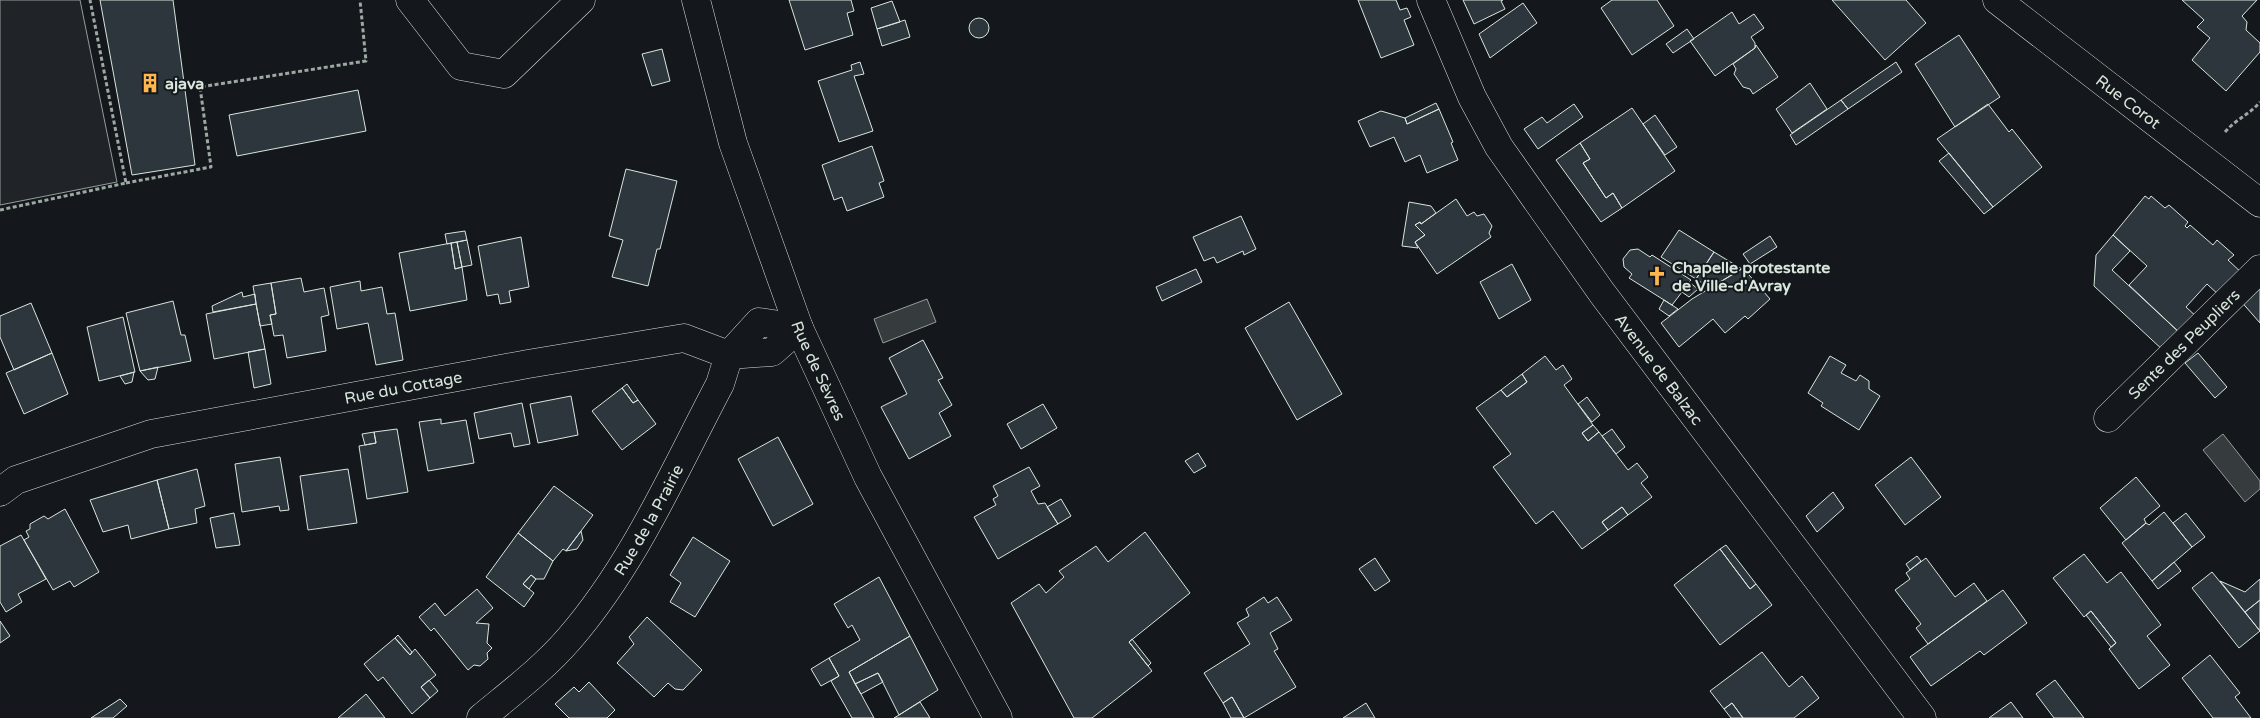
<svg xmlns="http://www.w3.org/2000/svg" width="2260" height="718" viewBox="0 0 2260 718" font-family="'Varela Round',sans-serif">
<style>
.green{fill:#202428;stroke:#939e99}
.water{fill:#363b3e;stroke:#939e99}
.building{fill:#2c363c;stroke:#d8e6dc}
.lines{fill:none;stroke-linecap:round;stroke-linejoin:round}
.minor-casing{stroke:#d8e6dc;stroke-width:29}
.major-casing{stroke:#d8e6dc;stroke-width:29}
.path{stroke:#9da8a2;stroke-width:3;stroke-dasharray:4 2.5;stroke-linecap:butt}
.minor{stroke:#14181c;stroke-width:28}
.major{stroke:#14181c;stroke-width:28}
.labels{text-anchor:middle;stroke-width:4;stroke-linejoin:round;paint-order:stroke}
.poi-label{font-size:16px;font-weight:bold;fill:#d8e6dc;stroke:#14181c;text-anchor:start}
.street-label{font-size:16px;fill:#d8e6dc;stroke:#14181c}
</style>
<rect width="100%" height="100%" fill="#14181c"/>
<path class="green" d="M0,0h80l37,182 -117,23z"/>
<path class="water" d="M927,299l9,23 -53,21 -9,-24z
M2223,434l37,47v8l-15,13 -42,-52z"/>
<path class="building" d="M100,0h73l22,165 -63,10z
M789,0h62l3,11 -7,2 6,22 -48,15z
M1358,0h38l4,10 7,-2 4,9 -7,3 10,25 -33,13z
M1463,0h40l-2,1 4,8 -31,15z
M1612,0h45l17,26 -42,29 -31,-47z
M1832,0h74l20,23 -41,37z
M2182,0h75l-15,16 5,6 -1,8 14,13v9l-34,39 -34,-31 18,-22 -13,-11 7,-7z
M892,1l8,21 -23,7 -6,-21z
M1523,3l14,20 -47,35 -11,-24z
M1732,12l7,12 15,-10 10,14 -13,9 4,6v5l-40,28 -25,-35z
M969 28a10 10 0 1 1 20 0a10 10 0 1 1-20 0Z
M905,20l5,17 -28,9 -5,-17z
M1687,29l7,10 -21,14 -7,-9z
M1959,35l41,62 -45,30 -40,-63z
M1756,45l22,32 -25,17 -3,-5 -7,-2 -9,-13 2,-5 -3,-5 22,-16z
M662,49l8,32 -18,5 -10,-32z
M860,62l4,12 -10,2 19,55 -34,11 -21,-61 34,-11 -1,-5z
M1896,62l6,10 -54,37 -7,-9z
M1810,83l17,26 -35,24 -16,-24z
M358,90l8,41 -129,25 -8,-41z
M1841,100l7,9 -52,36 -6,-10z
M1436,103l3,6 -32,15 -2,-6z
M1574,104l9,13 -45,32 -14,-20 18,-12 5,6z
M1988,104l21,28 3,-3 30,38 -49,40 -56,-68z
M1632,108l43,63 -53,37 -9,-15 -7,5 -23,-35 7,-4 -10,-16z
M1439,109l14,33 -2,1 7,17 -31,13 -7,-18 -15,7 -11,-25 -24,10 -12,-26 23,-10 24,7 2,6z
M1655,115l22,32 -12,8 -22,-31z
M1580,143l10,16 -7,4 23,35 7,-5 9,15 -21,14 -45,-62z
M872,146l12,35 -5,2 5,14 -37,14 -5,-14 -8,3 -12,-35z
M1949,153l44,54 -9,7 -45,-53z
M626,169l51,12 -17,68h-3l-9,37 -36,-9 11,-37 -14,-4z
M2145,196l4,3 2,-3 14,12 4,-3 19,17 -3,4 2,2 3,-3 23,20 4,-5 17,15 -6,5 16,15 -23,22 -14,-13 -21,23 13,12 -17,16 -53,-50 18,-19 -34,-31z
M1456,199l11,17 7,-4 3,4 7,-2 8,12 -3,7 2,4 -54,37 -22,-32 10,-7 -10,-10 5,-3 1,2z
M1409,202l22,4 5,7 -15,11 -1,-2 -5,3 10,10 -10,7 3,6 -16,-2z
M1241,216l15,33 -12,6 -1,-4 -26,12 -3,-6 -10,4 -11,-24z
M1679,230l35,22 -18,27 -35,-22z
M465,231l2,9 -20,4 -2,-10z
M2113,235l17,16 -18,19 70,65 -17,17 -71,-66 2,-31z
M1770,236l7,11 -27,17 -7,-10z
M521,237l8,50 -20,4 2,11 -11,2 -2,-10 -11,2 -9,-50z
M467,240l5,25 -10,2 -5,-25z
M457,242l5,25 -7,2 -4,-26z
M451,243l4,26 7,-2 5,33 -57,11 -11,-58z
M1638,249l12,8 2,-2 39,25 -2,2 9,7 -9,8 -7,-5 -10,13 -43,-27 3,-4 -8,-7 -1,-8 7,-9z
M1714,252l28,17 -32,19 -14,-9z
M1512,264l19,36 -32,19 -19,-37z
M1743,268l27,31 -22,20 -3,-3 -20,17 -12,-14 -34,28 -18,-24 31,-24z
M1196,269l6,13 -40,19 -6,-14z
M301,278l3,14 20,-4 5,27 -8,2 5,34 -39,7 -4,-23 -9,1 -4,-21 6,-1 -5,-31z
M2260,278v45l-21,-24z
M360,281l1,10 21,-4 5,27 8,-1 8,47 -27,5 -8,-42 -31,6 -7,-42z
M271,283l5,31 -6,1 2,9 -12,2 -7,-40z
M242,292l1,5 12,-3 1,10 -43,8 -1,-6z
M1664,300l14,9 -9,7 -10,-7z
M173,301l8,34h4l6,26 -51,10 -14,-58z
M1289,302l53,92 -45,26 -52,-92z
M31,303l21,50 -38,17 -14,-33v-21z
M256,304l9,45 -51,10 -8,-45z
M123,317l12,55 -36,9 -12,-54z
M923,340l20,38 -5,2 14,25 -13,8 12,23 -42,23 -28,-52 26,-13 -18,-36z
M265,349l6,35 -17,4 -6,-36z
M52,353l16,41 -44,20 -18,-41z
M2198,353l29,34 -12,11 -30,-35z
M1545,356l11,14 7,-5 9,14 -8,6 29,40 -11,8 6,8 11,-9 29,38 9,-7 11,14 -7,6 11,14 -24,18 -6,-8 -20,15 6,8 -26,19 -29,-38 -17,13 -43,-57 18,-13 -35,-46 25,-18 6,7 20,-15 -5,-8z
M1830,356l16,9 -5,8 15,8 4,-6 9,6v8l11,7 -21,34 -38,-24 2,-3 -15,-10z
M158,367l-3,12 -7,1 -8,-9z
M134,372l-2,10 -7,2 -5,-8z
M1522,374l5,8 -20,15 -6,-7z
M627,384l11,16 -5,3 -11,-15z
M622,388l11,15 5,-3 18,24 -34,26 -30,-39z
M571,396l7,39 -40,8 -8,-39z
M1587,397l13,18 -8,7 -14,-18z
M522,403l8,41 -16,3 -3,-14 -32,6 -5,-26z
M1043,404l14,24 -36,21 -14,-25z
M441,419v5l25,-4 8,43 -46,8 -9,-49z
M1593,425l6,7 -11,9 -6,-8z
M397,429l11,63 -41,7 -8,-53 17,-3 -2,-11z
M1612,429l13,18 -9,7 -14,-18z
M374,432l2,11 -11,2 -3,-11z
M778,437l35,67 -40,22 -35,-67z
M1198,453l8,13 -12,7 -9,-12z
M280,457l9,53 -9,1 -1,-5 -37,6 -7,-48z
M1911,457l30,40 -36,28 -30,-40z
M1029,467l11,19 -9,5 7,13 7,-1 13,21 -60,35 -24,-42 22,-12 -3,-6 5,-3 -5,-10z
M197,469l8,37 -10,3 2,14 -28,6 -12,-49z
M348,469l9,54 -49,7 -8,-54z
M2136,477l24,29 -16,13 2,4 -20,17 -26,-32z
M157,480l12,49 -38,10 -3,-14 -25,7 -13,-32z
M554,486l39,29 -27,36 -3,-2 -10,12 -35,-28z
M1833,492l11,16 -27,24 -11,-16z
M1061,499l10,17 -13,8 -11,-17z
M1622,507l6,8 -20,15 -6,-8z
M65,509l34,63 -25,15 -4,-6 -17,9 -29,-50 5,-3 -3,-6 4,-2v-5l14,-8 4,3z
M2164,512l28,35 -40,34 -30,-38 24,-20 3,2z
M234,513l6,32 -24,3 -6,-30z
M2186,513l19,24 -13,10 -19,-24z
M581,531l2,9 -6,9 -11,2z
M1145,532l45,61 -61,49 23,29 -60,47h-18l-63,-115 28,-19 7,9 18,-16 -5,-6 37,-25 12,16z
M518,533l35,28 -9,18h-8l-5,-4 -8,9 11,9 -10,14 -38,-30z
M21,535l25,44 -28,15 4,8 -16,10 -6,-10v-56z
M693,537l37,24 -35,56 -25,-15 11,-19 -11,-8z
M1726,545l30,39 -6,5 -30,-40z
M1720,549l30,40 6,-5 16,21 -52,40 -46,-60z
M2084,554l23,29 14,-11 40,53 -14,11 23,29 -31,24 -30,-40 7,-6 -25,-32 -7,6 -31,-39z
M1917,556l4,5 -11,9 -4,-6z
M1375,558l15,23 -15,10 -16,-22z
M1926,558l29,39 19,-14 13,18 -59,43 -12,-16 5,-4 -26,-34 15,-11 -4,-6z
M2174,562l7,9 -23,18 -6,-8z
M2212,572l48,59 -21,17 -47,-60z
M531,575l5,4 -7,10 -6,-5z
M879,577l31,59 -61,36 25,46h-22l-21,-37 8,-5 -10,-18 31,-18 -8,-15 -4,3 -14,-24z
M2260,579v21l-15,12 -25,-31 25,11z
M477,589l16,19 -17,15 13,1 -2,19 5,5 -5,5 1,6 -8,7 -6,-1 -6,5 -34,-42 -3,3 -12,-14 16,-14 10,13z
M2003,590l24,33 -43,32 -4,-4 -49,35 -21,-29z
M1264,597l4,6 9,-6 15,23 -22,13 8,16 -4,2 22,36 -52,31 -12,-21 -9,6 -19,-30 46,-29 -13,-21 12,-7 -3,-7z
M2260,600v31l-15,-19z
M2091,611l25,32 -5,4 -25,-32z
M647,617l55,53 -19,20 -8,-1 -7,-6 -14,14 -37,-34 17,-19 -5,-7z
M0,621l10,15 -10,7z
M398,635l14,17 -2,3 -15,-17z
M910,636l28,54 -39,25 -21,-42 -23,11 -6,-12z
M395,638l15,17 5,-6 21,26 -15,12 9,11 -18,16 -29,-37 -5,4 -14,-17z
M1132,639l19,24 -3,3 -19,-24z
M1762,652l27,35 13,-11 17,22 -25,20h-51l-11,-15 -8,6 -14,-18z
M2210,655l30,38 -5,4 16,21h-38l-31,-40z
M829,658l10,18 -18,10 -10,-17z
M878,673l5,9 -22,12 -6,-10z
M429,680l9,11 -8,7 -9,-11z
M2055,680l29,38h-30l-18,-24z
M589,682l26,28 -8,8h-38l-14,-14 19,-17 5,5z
M366,694l19,24h-47z
M1232,697l12,21h-13l-8,-15z
M120,699l7,7 -14,12h-22z
M920,702l10,16h-36l5,-3z
M2011,702l12,16h-34z
M1366,703l9,15h-32z
M1732,703l11,15h-12l-7,-9z"/>
<g class="lines">
<defs>
<g id="minor">
<path d="M410,0l51,66 43,8 77,-74"/>
<path id="s1" d="M1431,0l41,97 27,50 103,146 320,425"/>
<path id="s2" d="M1997,0l263,203"/>
<path id="s3" d="M2108,418l152,-149"/>
<path id="s4" d="M0,492l16,-12 135,-46 377,-70 156,-26 45,17 43,-3 27,-24"/>
<path id="s5" d="M481,718c30,-25 62,-49 88,-79 65,-75 105,-168 151,-255l9,-29 30,-33 40,6"/>
</g>
<g id="major">
<path id="s6" d="M696,0l37,143 66,185 69,149 130,241"/>
</g>
</defs>
<use href="#minor" class="minor-casing"/>
<use href="#major" class="major-casing"/>
<path class="path" d="M2225,132c12,-14 23,-16 35,-30
M126,183l85,-16 -11,-80 166,-26 -6,-61
M0,210l126,-27 -36,-183"/>
<use href="#minor" class="minor"/>
<use href="#major" class="major"/>
</g>
<defs>
<symbol id="building-bare" viewBox="-9 -9 18 18"><path d="M-4-6H4V6H1V3H-1V6H-4ZM-2.5-4.3h1.7v1.8h-1.7ZM.8-4.3h1.7v1.8H.8ZM-2.5-1h1.7V.8h-1.7ZM.8-1h1.7V.8H.8Z" fill="#ffb74d" stroke="#14181c" stroke-width="2.5" paint-order="stroke"/></symbol>
<symbol id="church-bare" viewBox="-9 -9 18 18"><path d="M-1.2-6h2.4v3.5h3.3v2.4h-3.3V6h-2.4V-.1h-3.3v-2.4h3.3Z" fill="#ffb74d" stroke="#14181c" stroke-width="2.5" paint-order="stroke"/></symbol>
</defs>
<g fill-rule="evenodd">
<use href="#building-bare" x="136" y="69" width="28" height="28"/>
<use href="#church-bare" x="1643" y="262" width="28" height="28"/>
</g>
<g class="labels">
<g class="poi-label">
<text x="165" y="89">ajava</text>
<text x="1672" y="273">Chapelle protestante<tspan x="1672" dy="18">de Ville-d'Avray</tspan></text>
</g>
<g class="street-label">
<text dy="6" stroke="none"><textPath href="#s2" startOffset="166">Rue Corot</textPath></text>
<text dy="6" stroke="none"><textPath href="#s3" startOffset="106">Sente des Peupliers</textPath></text>
<text dy="6" stroke="none"><textPath href="#s1" startOffset="436">Avenue de Balzac</textPath></text>
<text dy="6" stroke="none"><textPath href="#s6" startOffset="391">Rue de Sèvres</textPath></text>
<text dy="6" stroke="none"><textPath href="#s4" startOffset="419">Rue du Cottage</textPath></text>
<text dy="6" stroke="none"><textPath href="#s5" startOffset="262">Rue de la Prairie</textPath></text>
</g>
</g>
</svg>
